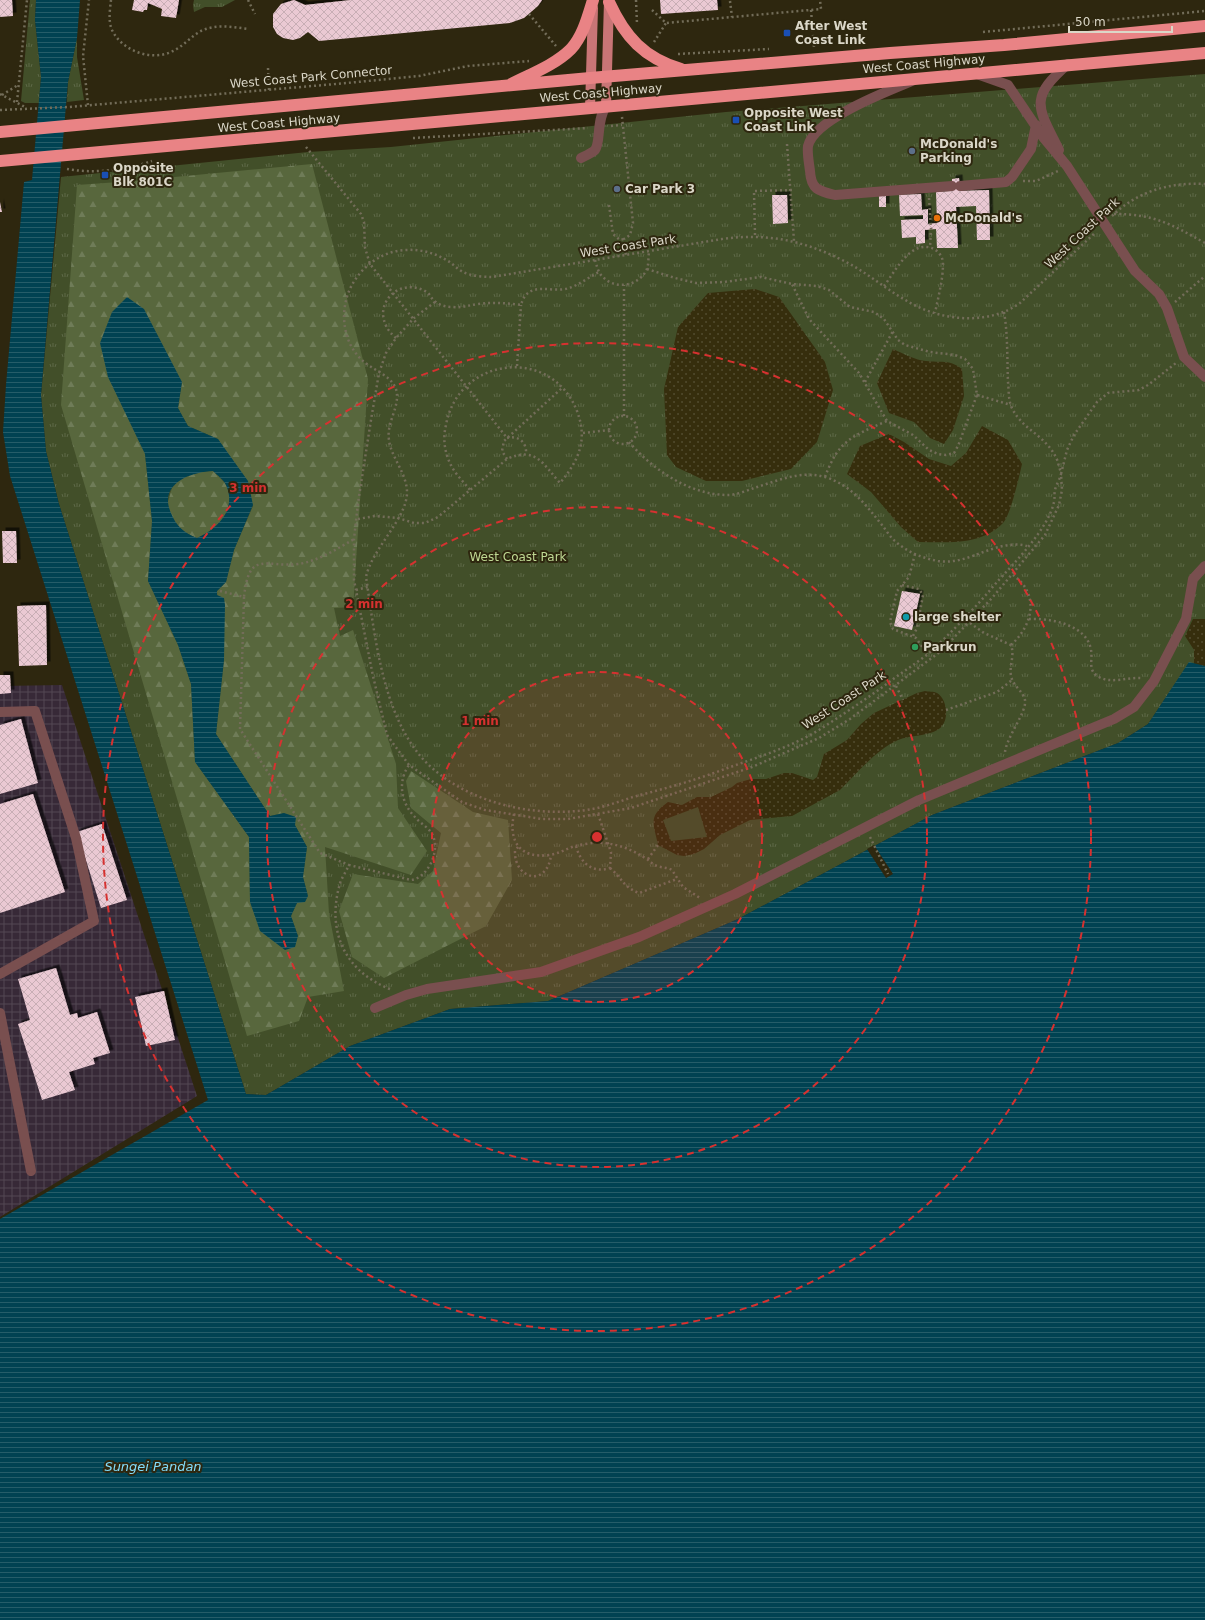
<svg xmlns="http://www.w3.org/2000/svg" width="1205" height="1620" viewBox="0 0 1205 1620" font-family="'DejaVu Sans',sans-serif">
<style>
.industrial{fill:url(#industrial-grid)}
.grass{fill:url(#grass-tufts)}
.forest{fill:url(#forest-firs);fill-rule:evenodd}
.sand{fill:url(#sand-dots)}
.pitch{fill:#424f29}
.water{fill:url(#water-rules);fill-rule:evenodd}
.pier{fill:#2e270f}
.building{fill:url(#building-cross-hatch);filter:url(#shadow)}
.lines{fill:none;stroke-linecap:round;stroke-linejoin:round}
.path{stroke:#736d59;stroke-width:2.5;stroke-dasharray:2 3;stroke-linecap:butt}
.minor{stroke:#794f4f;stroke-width:10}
.major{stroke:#c97576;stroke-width:10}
.highway{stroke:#e98385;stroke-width:12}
.ring{fill:none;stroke:#d63130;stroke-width:2;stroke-dasharray:7 5}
.transit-dot{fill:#1a4fb4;stroke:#2e270f;stroke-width:1.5}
.service-dot{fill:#5c6f8a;stroke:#2e270f;stroke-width:1.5}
.food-dot{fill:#e8710a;stroke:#2e270f;stroke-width:1.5}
.culture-dot{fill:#0f9aa8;stroke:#2e270f;stroke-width:1.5}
.leisure-dot{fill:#2e9e5b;stroke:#2e270f;stroke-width:1.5}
.labels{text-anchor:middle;stroke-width:4;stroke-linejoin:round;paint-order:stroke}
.poi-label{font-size:12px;font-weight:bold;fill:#dbd7c8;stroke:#2e270f;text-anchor:start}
.street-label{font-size:12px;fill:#dbd7c8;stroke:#2e270f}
.park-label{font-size:12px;fill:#bfd893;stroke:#2e270f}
.water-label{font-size:13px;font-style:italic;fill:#83ddfb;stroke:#2e270f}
.centre{fill:#d63130;stroke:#2e270f;stroke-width:2}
.ring-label{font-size:12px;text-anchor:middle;font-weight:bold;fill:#d63130;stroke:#2e270f;stroke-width:4;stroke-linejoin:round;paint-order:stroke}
</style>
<defs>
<pattern id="industrial-grid" width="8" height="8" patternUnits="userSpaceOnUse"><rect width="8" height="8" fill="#372937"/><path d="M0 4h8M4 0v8" fill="none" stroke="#534752"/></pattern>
<pattern id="grass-tufts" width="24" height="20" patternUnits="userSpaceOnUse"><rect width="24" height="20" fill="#424f29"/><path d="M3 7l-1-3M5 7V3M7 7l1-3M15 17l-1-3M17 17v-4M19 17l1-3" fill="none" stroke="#5d6847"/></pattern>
<pattern id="forest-firs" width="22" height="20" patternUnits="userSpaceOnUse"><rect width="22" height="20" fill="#58673d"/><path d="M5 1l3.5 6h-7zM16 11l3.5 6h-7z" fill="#6f7c58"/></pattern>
<pattern id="sand-dots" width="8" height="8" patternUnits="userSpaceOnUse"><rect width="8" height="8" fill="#362e0d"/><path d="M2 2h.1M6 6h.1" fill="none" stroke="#524c2f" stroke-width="1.8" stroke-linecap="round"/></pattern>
<pattern id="water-rules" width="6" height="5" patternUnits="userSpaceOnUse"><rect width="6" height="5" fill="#004252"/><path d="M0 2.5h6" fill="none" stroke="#255d69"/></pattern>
<pattern id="building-cross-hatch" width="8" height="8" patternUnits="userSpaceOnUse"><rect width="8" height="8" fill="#eac9d3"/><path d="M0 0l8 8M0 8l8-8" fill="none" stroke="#c8aeb5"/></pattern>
<filter id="shadow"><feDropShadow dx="3.5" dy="-3.5" stdDeviation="0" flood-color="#0009"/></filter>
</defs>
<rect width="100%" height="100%" fill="#2e270f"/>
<path class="industrial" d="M62,685l135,411 -197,121v-531z"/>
<path class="grass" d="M30,0h6l-1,20 6,57 -2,26h-14l-4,-2z
M194,0h41l-13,7h-17l-11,5 -1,-7z
M77,38v19l7,43 -17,2 1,-20z
M1205,74v592l-16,-3 -41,61 -30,19 -186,72 -194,104 -190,82 -98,8 -100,37 -84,49 -20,-1 -187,-590 -13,-53 -5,-56 20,-218 247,-25 83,-5 335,-35z"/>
<path class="forest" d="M312,164l56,215 -15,228 -19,1 6,28 13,-6 43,134 2,44 29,43 -16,24 -86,-28 4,67 15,77 -36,6 -9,24 -52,15 -186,-631 16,-220 56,-4zM182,382l-4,26 10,18 30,13 35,67 -19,44 -8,32 -9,9 7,69 -8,74 54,82 14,-3 11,12 12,22 -4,30 5,19 -11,7 -6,13 7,20 -48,-34 -1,-65 -54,-75 -4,-78 -13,-39 -30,-64 4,-60 -7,-67z
M213,471c4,4 10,9 13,14 12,24 -8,44 -29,53l-12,-5 -11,-12 -7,-16 5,-17 7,-8 17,-8z
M411,771l62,41 35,8 4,60 -26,46 -102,52 -32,-21 -13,-46 14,-37 65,10 15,-13 8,-38 -30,-25 -5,-27z"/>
<path class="sand" d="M755,289l24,8 46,65 8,28 -16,52 -26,27 -49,12h-36l-30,-14 -9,-12 -3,-66 14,-62 30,-34z
M893,349c11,5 22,11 33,12 15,2 23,-2 36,8l2,27 -11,34 -9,14 -14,-6 -16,-16 -25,-9 -12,-30z
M982,426l26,14 14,24c-3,13 -11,50 -19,59 -22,23 -56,19 -85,19l-17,-15 -30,-35 -24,-18 13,-28 29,-12 15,8 25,17 22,7 15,-13z
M1193,619h12v47l-11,-2v-14l-9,-14z
M925,691c3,1 9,0 12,2 10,6 12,25 5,33 -7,10 -32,9 -44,14 -22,10 -41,33 -58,50l-48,26 -42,4 -30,15 -16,14 -10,5 -10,2 -7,-1 -19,-10c-4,-21 -11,-28 10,-43l14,3 15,-8h14l21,-10 5,-4 14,-4h15l18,-6h8l21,7 4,-3 7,-23 23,-14 14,-16 13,-11 43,-20z"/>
<path class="pitch" d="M698,807l9,30 -36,4 -8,-21z"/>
<path class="water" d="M36,0h44l-3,38 -9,44 -27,313 5,56 13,53 187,590 20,1 84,-49 100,-37 98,-8 190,-82 194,-104 186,-72 30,-19 41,-62 16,4v954h-1205v-401l208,-119 -198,-624 -7,-44 3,-47 18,-203 8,-2 9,-103 -6,-57z
M127,297l17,12 38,73 -4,26 10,18 30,13 30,42 5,24 -19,45 -8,32 -9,9v4l7,3 1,7 -1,55 -8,74 54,82 14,-3 12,4 -1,8 12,22 -4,30 5,19 -3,6 -8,1 -6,13 7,20 -3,11 -10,3 -25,-19 -10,-29 -1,-65 -54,-75 -4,-78 -13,-39 -30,-64 4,-60 -7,-67 -37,-77 -8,-34 12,-31zM213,471c4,4 11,9 13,14 11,24 -8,44 -29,53 -13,-5 -21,-12 -26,-25 -13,-29 19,-41 42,-42z"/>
<path class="pier" d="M874,845l19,29 -7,4 -19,-29z"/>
<path class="building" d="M0,0h12l1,16 -13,1z
M134,0h45l-3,18 -15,-2 1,-7 -14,-6 -1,7h-3l-1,2 -11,-2z
M294,0l11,5 46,-5h191l-4,6 -14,12 -14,5 -191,18 -11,-9 -8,6 -7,2 -10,-2 -6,-4 -4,-7v-13l8,-10z
M660,0h57l1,10 -57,4z
M959,178l1,13 29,-1 1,50h-13l-1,-34 -20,1 2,41h-21l-1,-19 -11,1v13l-9,1v-7l-14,1 -1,-18 22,-1v-4l-23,1 -1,-21 22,-1 1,16 6,-1v15l9,-1 -1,-31 16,-1v-12z
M879,193h7v14h-7z
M772,195h15l1,28 -15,1z
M0,202l2,10h-2z
M2,531h14l1,32h-14z
M902,591l18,3 -8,36 -18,-4z
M46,605l1,60 -28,1 -2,-60z
M0,675h10l1,18 -11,1z
M21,719l17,64 -38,11v-69z
M33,794l32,98 -65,21v-109z
M102,824l25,76 -26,8 -24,-76z
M56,968l14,47 7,-2 1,5 19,-6 13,41 -17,5 2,6 -26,8 6,18 -33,10 -24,-76 12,-4 -12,-41z
M164,991l11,49 -29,6 -11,-49z"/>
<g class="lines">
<path class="path" d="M111,0c-1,9 -3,21 1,30 10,21 40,32 61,21 11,-5 19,-16 30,-21 15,-6 30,-3 45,-1
M248,0l7,14
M636,0l1,24
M730,1l2,16
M652,10l14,13 155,-14 -1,-9
M811,10l3,37
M529,14l27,32
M983,32l222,-21
M654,42l12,-19
M678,54l91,-5
M268,68l1,22
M0,94l25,13
M2,95l16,-10
M17,102l10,-102
M88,105l-5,-49 6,-56
M0,110l69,-3 278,-24 72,-7 49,-10 61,-5
M622,117l11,106 -3,12 -6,4 2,17
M611,126l11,-1
M413,138l175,-10
M787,144l7,97
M306,147l55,67 3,8 1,26 5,16 137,174
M67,169c27,5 59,1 85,-8
M1023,181h13l22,-10
M929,198l2,31 -1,19
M609,205l4,29 7,6 4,-1
M1114,214c40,0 57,10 91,29
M1112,216c26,-25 58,-34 93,-32
M755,235l-1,-44 38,-1
M595,260c2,6 3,13 8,17 12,13 35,9 43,-6 3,-5 2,-13 3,-19
M647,269l28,9 21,5 28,-1 37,-5 31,7 25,2 12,4 21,17 24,5 10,7 14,21 7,5 25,7 25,3 10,4 8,10 4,26 -19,51 -4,7 -8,2 -8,-1 -9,-4 -16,-15 -26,-14 -28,-48 -50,-54 -17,-35
M884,286c11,-14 27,-48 50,-37 5,3 9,8 9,15 0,16 -5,34 -8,49
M435,302l-21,16 -18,20 -10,15 -7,20 -8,47 -13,83 -4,36v41l19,96 14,59 22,30 53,37 23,8 57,9h26l63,-11 121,-41 67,-29 31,-19 91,-68 51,-53 53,-63 14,-30 3,-15 -1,-16 6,-24 7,-15 23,-33 11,-9 31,-3 9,-5 28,-22
M1175,302l30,-26
M1004,312c4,23 3,47 4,70 1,9 0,20 5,28 11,21 35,26 45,52 0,2 3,10 3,12 -1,5 -5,11 -6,16 -1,4 0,7 -1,12 -6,27 -38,59 -57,80 -21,25 -44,49 -68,71 -11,9 -22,16 -33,24 -25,19 -51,36 -77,53 -30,18 -64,28 -97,40 -29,11 -59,19 -89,27 -18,6 -37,13 -56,14 -54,5 -118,-12 -155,-53 -40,-46 -47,-122 -56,-181 6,-29 42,-59 41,-86 -1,-19 -16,-34 -18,-51 -3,-18 12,-34 7,-51 -5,-14 -24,-19 -34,-29 -22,-20 -23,-57 -7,-80 11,-17 30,-29 50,-30 16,-1 30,3 43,11 5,3 9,8 15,11 8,4 20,5 29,5l230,-38c44,-6 79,1 118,20 24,11 44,29 67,42 33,20 81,25 113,2l76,-71
M396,338c-8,-7 -12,-13 -13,-24 0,-7 3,-14 8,-19 10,-10 26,-10 37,-2 3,3 4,7 8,9 5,4 11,5 17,5 10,1 16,-2 25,-3 14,-2 28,-1 43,1 7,-26 31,-11 48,-17 10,-3 20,-11 30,-16
M517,366l4,-61
M865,382l28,-51
M977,395l34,10
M624,416v-131
M609 430a14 14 0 1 1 28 0a14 14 0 1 1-28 0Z
M583,433l26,-3
M507,438c11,-3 20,4 19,16
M629,442c24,28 61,53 99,53 8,0 18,-4 26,-7 23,-7 46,-18 71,-11 26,8 40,27 57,48 4,5 8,12 13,16 12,11 27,17 43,20 31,5 58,-23 89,-15
M507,459l-5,-8 2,-10 58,-53
M825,477c14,-38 28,-41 62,-56
M358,519l17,-3 23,2 16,5h11l13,-6 69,-58c29,-13 36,5 53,24 19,-23 28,-43 17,-72 -26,-66 -119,-54 -131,14 -3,12 -2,26 4,38 4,10 13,18 20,27
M915,554l-6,23 -12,14 -7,31 3,7 23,9 11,16
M902,585l17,4 4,6 -6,33 -4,8
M356,590l12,-3
M220,591l24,6c5,-48 22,-29 54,-33 18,-2 41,-16 56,-25
M244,597l-4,132 80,124 29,12
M1029,619c20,-1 58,5 62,31 2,10 -4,21 8,27 12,7 29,0 43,1
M970,623l14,10 27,12c4,11 -2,20 0,31 2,10 12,15 14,24 2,12 -18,36 -20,52
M1011,645c22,-20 29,-51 2,-70
M896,686l7,14
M946,710l51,-18 15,-12
M514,814c-6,27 6,45 35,41 9,-1 17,-6 26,-9 9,-2 21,-4 30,-3 15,2 28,7 40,15 4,2 6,5 10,7 5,3 12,2 17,5l11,17 17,11
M598,814l13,38 -1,16
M870,837l18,37
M576,846c4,16 16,28 34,22
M518,847l-3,4c-1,28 32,37 36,4
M648,859l10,-14
M610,868c12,10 13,19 29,25l38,-14
M390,989c-44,-17 -63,-56 -51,-102 1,-7 7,-15 10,-22l62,15c17,-2 29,-29 22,-44 -3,-8 -12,-12 -17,-18 -15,-14 -19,-36 -7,-53"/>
<path class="minor" d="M977,74l31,11 35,52 24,29 68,105 24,23 8,14 17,49 21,20
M912,81c-24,10 -98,38 -104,65 -1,7 1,17 2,25 1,18 8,20 25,24l117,-9
M1059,150c-21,-43 -31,-51 9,-86
M581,158c4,-2 11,-5 14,-8 6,-8 1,-29 11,-44
M960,186l46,-4 6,-5 19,-28 5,-24
M0,712l35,-1 41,127 18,83 -94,53
M375,1008l31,-13 21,-6 114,-17 98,-35 96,-43 184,-94 195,-81 20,-12 20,-26 32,-62 7,-40 12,-13
M0,1013l31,158"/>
<path class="major" d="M606,106l3,-105
M590,108l3,-100"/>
<path class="highway" d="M609,2c16,35 35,56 72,67
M511,84c20,-10 44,-19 60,-35 12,-13 17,-33 22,-49
M0,132l590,-54 300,-25 114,-8 201,-19
M0,161l1205,-108"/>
</g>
<circle cx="597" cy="837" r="165" fill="#d63130" fill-opacity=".12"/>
<g class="ring">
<circle cx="597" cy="837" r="165"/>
<circle cx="597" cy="837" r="330"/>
<circle cx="597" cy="837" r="494"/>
</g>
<g class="transit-dot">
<rect x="783" y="29" width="8" height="8" rx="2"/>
<rect x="732" y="116" width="8" height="8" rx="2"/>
<rect x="101" y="171" width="8" height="8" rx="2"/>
</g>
<g class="service-dot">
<circle cx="912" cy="151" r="4"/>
<circle cx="617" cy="189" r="4"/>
</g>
<circle class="food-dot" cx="937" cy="218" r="4"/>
<circle class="culture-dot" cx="906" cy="617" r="4"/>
<circle class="leisure-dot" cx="915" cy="647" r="4"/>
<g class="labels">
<g class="poi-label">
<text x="795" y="30">After West<tspan x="795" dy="14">Coast Link</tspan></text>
<text x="744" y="117">Opposite West<tspan x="744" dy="14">Coast Link</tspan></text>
<text x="920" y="148">McDonald's<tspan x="920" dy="14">Parking</tspan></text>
<text x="113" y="172">Opposite<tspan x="113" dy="14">Blk 801C</tspan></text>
<text x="625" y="193">Car Park 3</text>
<text x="945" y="222">McDonald's</text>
<text x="914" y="621">large shelter</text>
<text x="923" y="651">Parkrun</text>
</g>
<g class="street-label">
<text transform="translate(924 64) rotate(-5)" y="4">West Coast Highway</text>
<text transform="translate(311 77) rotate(-5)" y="4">West Coast Park Connector</text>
<text transform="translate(601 93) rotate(-5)" y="4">West Coast Highway</text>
<text transform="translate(279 123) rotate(-5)" y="4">West Coast Highway</text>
<text transform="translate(1082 233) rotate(-43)" y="4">West Coast Park</text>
<text transform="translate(628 246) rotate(-9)" y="4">West Coast Park</text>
<text transform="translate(844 700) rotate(-33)" y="4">West Coast Park</text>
</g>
<g class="park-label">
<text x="518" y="561">West Coast Park</text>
</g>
<g class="water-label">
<text x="153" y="1471">Sungei Pandan</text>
</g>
</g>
<circle cx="597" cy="837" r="6" class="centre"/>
<g class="ring-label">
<text x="248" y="492">3 min</text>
<text x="364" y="608">2 min</text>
<text x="480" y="725">1 min</text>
</g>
<path d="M1069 26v6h103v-6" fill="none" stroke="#dbd7c8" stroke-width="2"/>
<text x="1075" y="26" font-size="12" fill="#dbd7c8" stroke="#2e270f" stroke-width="3" paint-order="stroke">50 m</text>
</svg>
